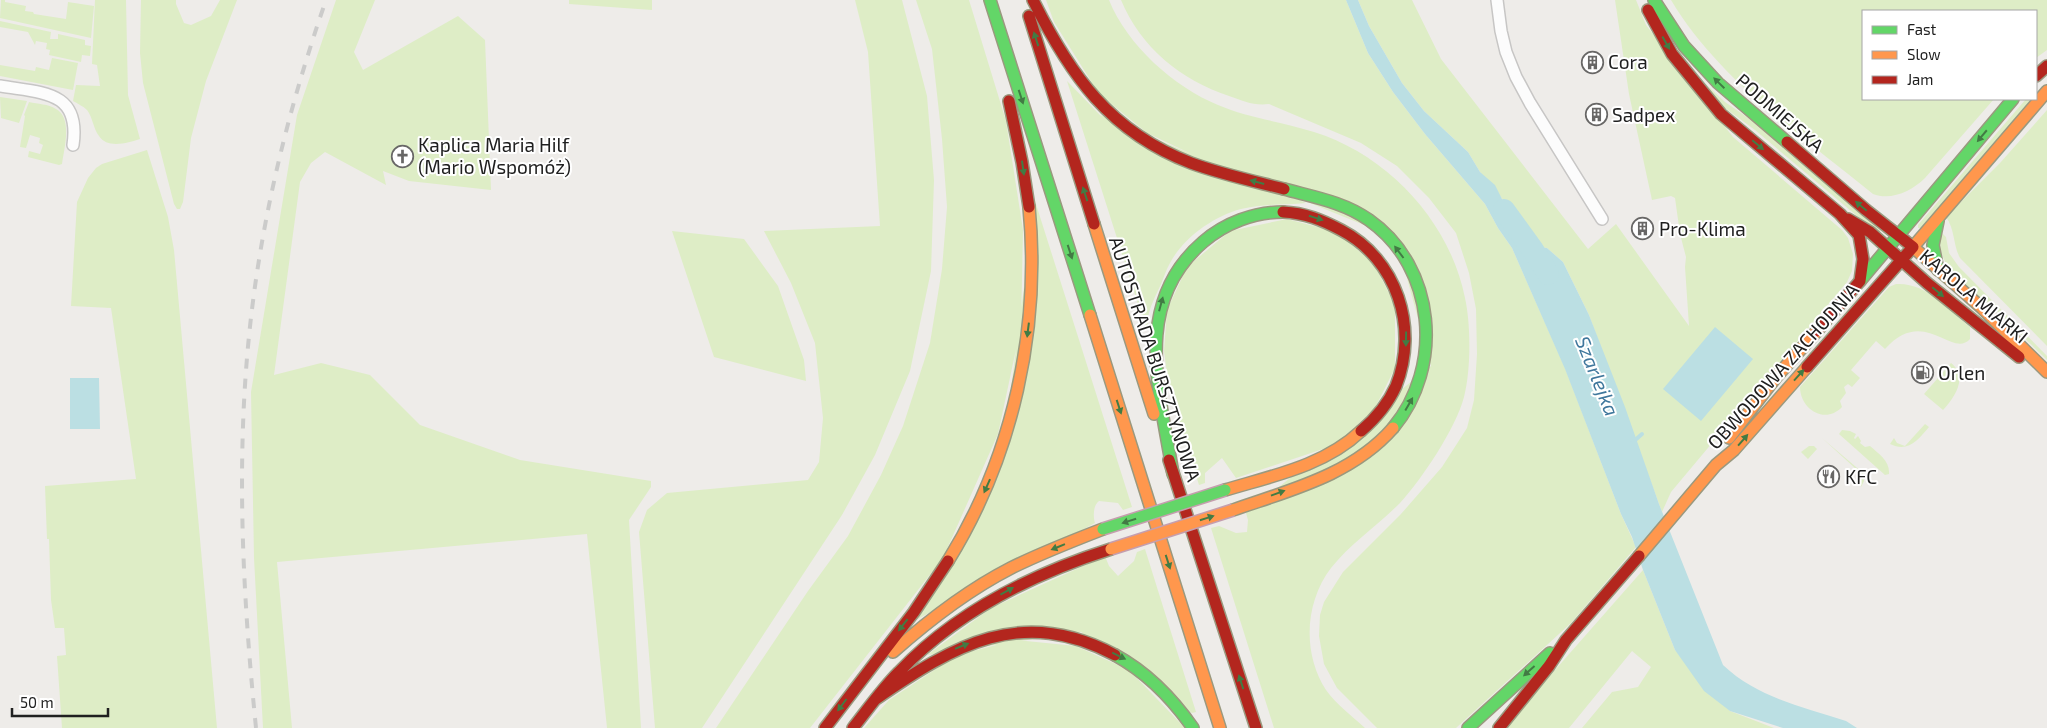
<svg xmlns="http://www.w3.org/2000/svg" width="2047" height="728" viewBox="0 0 2047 728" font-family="'Exo 2',sans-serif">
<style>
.grass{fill:#deedc6}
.water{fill:#bbdfe3}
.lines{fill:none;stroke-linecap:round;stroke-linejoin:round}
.stream{stroke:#bbdfe3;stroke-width:4}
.river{stroke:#bbdfe3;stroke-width:22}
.street-casing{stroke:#c7c6c5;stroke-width:14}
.fast-casing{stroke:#9a997f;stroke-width:14}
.slow-casing{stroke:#9a997f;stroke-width:14}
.jam-casing{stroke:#9a997f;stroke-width:14}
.street{stroke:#fcfcfc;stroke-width:11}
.fast{stroke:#63d668;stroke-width:11}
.slow{stroke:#ff974d;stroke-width:11}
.jam{stroke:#b3261e;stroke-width:11}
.rail{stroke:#cbcbca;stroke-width:4;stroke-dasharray:10 10;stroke-linecap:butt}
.fast-bridge-casing{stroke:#c59eae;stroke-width:14;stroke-linecap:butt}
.slow-bridge-casing{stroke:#c59eae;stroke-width:14;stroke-linecap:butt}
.fast-bridge{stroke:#63d668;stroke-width:11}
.slow-bridge{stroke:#ff974d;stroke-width:11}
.oneway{fill:#427b44}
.labels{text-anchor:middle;stroke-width:4;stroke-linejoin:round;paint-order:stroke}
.poi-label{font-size:19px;fill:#202020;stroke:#fff;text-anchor:start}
.street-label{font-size:19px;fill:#202020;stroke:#fff}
.water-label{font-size:20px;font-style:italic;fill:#3f779c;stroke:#fff}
</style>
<rect width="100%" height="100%" fill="#eeece9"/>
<path class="grass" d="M1,0h4v2l21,4 -1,5 8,1 1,2 32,5 2,-17 26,4 -3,32 -91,-20z
M95,0h31l2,95 12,44c-12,4 -33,10 -41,-3 -6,-8 -6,-18 -12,-26 -4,-4 -9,-6 -14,-9l3,-16 24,1 -3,-21 -5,-1z
M141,0h35v4l8,19 7,2 20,-9 9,-16h17l-31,81 -15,57 -8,64 -3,7h-3l-3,-5 -31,-121 -3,-30z
M336,0h39l-21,52 9,18 95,-54 27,24 6,150 -82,-9 -26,-10 3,14 -61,-33 -14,11 -11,19 -26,193 47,-12 49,12 50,50 100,35 131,21v6l-22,33 12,208h-34l-20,-194 -310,28 15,166h-29l-9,-170 -3,-166 46,-277z
M569,0h83v10l-83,-6z
M855,0h47l25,96 7,84 -3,91 -21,100 -35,84 -33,60 -140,213h-47l-16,-196 8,-22 20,-17 141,-13 11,-18 4,-44 -8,-75 -24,-60 -27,-52 116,-5 -12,-174z
M916,0h53l37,121 17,109 -2,96 -23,108 -55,124 -133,170h-94l92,-137 40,-55 33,-61 22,-49 27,-83 12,-74 5,-62 -5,-68 -10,-90z
M1046,0h63c18,45 65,87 109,105 30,13 65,17 96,27 74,23 136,90 151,166 6,27 6,72 -1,99 -8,31 -42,82 -64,106 -22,22 -50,41 -69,65 -26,34 -29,85 -5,122 11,15 25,25 39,38h-91l-63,-200 8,-2 17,7 11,-1 1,-12 -2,-7 185,-147 -35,-128 -194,-79 -55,-26 -48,-39 -45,-72z
M1121,0h225l22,53 25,39 32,42 60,70 13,24 14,20 53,120 56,146 15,33 -65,76 -115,105h-79l-40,-40 -13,-24 -5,-28 1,-21 4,-13 19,-30 58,-58 41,-47 25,-39 7,-28 3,-46 -1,-45 -7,-36 -13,-40 -27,-35 -32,-32 -36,-23 -92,-39c-15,2 -26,-3 -40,-8 -48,-16 -88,-48 -108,-96z
M1358,0h54l29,59 147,190 28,-25 73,102 -4,-59 1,-10 -6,-23 -5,-36 -4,-2 -19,4 -23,-106 -14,-94h21l10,25 87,112 109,93 6,8 5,16 -1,17 -5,11 -176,210 -9,20 -73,-197 -26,-53 -16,-14 -23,-2 -5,-19 -11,-16 -4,-10 -24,-29 -12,-20 -44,-41 -22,-28 -33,-57z
M1671,0h376v50l-11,8v-47h-173v88h131l-69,79c-13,13 -34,23 -52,16 -71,-58 -155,-115 -202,-194z
M0,21l51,11 -1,7h8v-5l27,6v5l6,1 -1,10 -8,-1 -1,7 -32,-7 1,-5 -4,-1 1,-6 -11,-2 -1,4 -7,-13 -28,-5z
M52,58l26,5 -5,27 -73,-14v-11l35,6 1,-4 13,3z
M1693,72l32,30 29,20 127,109 -5,1 -121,-102 -41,-30z
M1067,81l33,34 206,88c-21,2 -44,1 -65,6 -27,7 -58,29 -71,54 -4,7 -6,14 -9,21 -6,14 -15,28 -13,44l-3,-2z
M0,97l27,4 -8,22 -18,-5z
M2026,99h8l-113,129h-3v-3z
M29,102c9,2 19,2 27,7 17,9 8,40 6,55l-3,1 -31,-8 1,-6 11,3 3,-9 -4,-2 1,-5 -10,-3 -4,13 -6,-1 5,-31 -1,-1z
M2047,110v236l-87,-88c-7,-13 -5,-29 -14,-41l54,-54z
M147,150l21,67 6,33 43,478h-155l-5,-72 9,-1 -2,-27h-9l-4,-28 -2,-61h-2l-2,-53 91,-7 -25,-171 -40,-2 6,-104 11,-24 8,-10 6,-4z
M1035,201l97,306 -9,3 -5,-7 -19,-2c-6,4 -6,16 -4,22l-179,97 85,-153z
M1287,219l50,13 37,32 21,41v63l-21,42 -42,36 -96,32 -14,-20 -17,15v10l-6,2 -30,-96 -5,-38 3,-41 20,-43 43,-36z
M672,231l72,8 34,47 26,74 2,21 -92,-24z
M1940,231l6,6 3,16 10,14 88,89v4l-38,-37 -58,-52c-10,-13 -12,-25 -11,-40z
M1896,284c30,-2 52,25 74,43v12c-18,20 -46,-34 -85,10l-9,-8 -25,29 9,8 -8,9 -4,-3 -4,3 2,6 -6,8 2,6c-17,18 -42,2 -42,-20l89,-100z
M1951,363c18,14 3,35 -8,47l-19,-16z
M1925,424l4,3c-11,13 -21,26 -39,17l4,-6 3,5 8,3z
M1842,430l8,1 6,3 -2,4 1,1 3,-3 3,5 -1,2 5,4 5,-1c9,8 20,15 19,28l-4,1 -46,-41z
M1822,438l41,35 1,8 -3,6 -5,-18z
M1809,446h5l3,3 -9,10 -7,-7z
M1145,549l51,163 -4,1 -111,-81 -154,23 64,-47 114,-52 4,10 9,10 16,-15 3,-9z
M1643,570l32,80 55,61 44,17h-192l30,-36 26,-5 13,-20 -19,-16 -63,77h-65z
M1016,640l60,6 53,24 56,58h-321l25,-28 68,-45z"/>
<path class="water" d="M1346,0h12l11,26 33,57 22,28 44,41 12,20 15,13 13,26 11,16 5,19 23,2 16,14 26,53 36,92 34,97 64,161c35,33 78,41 123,56l11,7h-74l-53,-17 -26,-20 -29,-41 -32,-80 -11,-33 -11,-23 -56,-145 -53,-121 -14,-20 -13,-24 -60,-70 -32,-42 -25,-39z
M1715,327l38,32 -52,62 -38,-32z
M70,378h29l1,51h-30z"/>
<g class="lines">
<path class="stream" d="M1633,442l9,-8"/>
<path class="river" d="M1504,210l29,40 15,24"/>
<defs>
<path id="street" d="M1497,0l4,31 5,21 10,25 14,26 72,116
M0,86c41,7 81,4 73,59"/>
<path id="fast" d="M990,0l100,315
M1654,0l30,46 34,37 69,59
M1284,189c29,8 60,13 85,31 67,47 75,147 24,208
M1938,221l-5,24 5,25
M1860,281l153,-182
M1173,474c-13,-81 -42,-170 30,-232 22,-19 51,-30 80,-30
M1115,655c33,18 57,43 78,73
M1468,728l82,-75"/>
<path id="slow" d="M2047,91l-134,156 69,61 65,64
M1094,224l60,190
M1090,315l130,413
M1729,438l48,-62 40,-45
M1225,490c47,-14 99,-24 136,-59
M1233,510c57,-20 119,-35 160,-82
M1639,556l77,-91 18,-15 73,-83
M948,561c65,-105 93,-233 81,-354
M893,652c36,-32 75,-62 118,-84 30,-15 61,-27 92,-39"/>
<path id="jam" d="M1033,0c37,75 77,132 158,163 30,11 62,18 93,26
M1648,10l24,44 49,60 119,100 19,21 4,24 -3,22 -43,50
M1029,16l65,208
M2036,76l11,-10
M1009,101l13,61 7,45
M1787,142l79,68 47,37 -106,120
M1283,212c22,1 39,8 58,18 56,29 78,98 55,156 -8,18 -21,33 -35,45
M1848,219l22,13 57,51 92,74
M1169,460l87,268
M876,699c78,-54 146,-94 239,-44
M825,728l89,-116 34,-51
M853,728c15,-19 29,-39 46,-56 58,-61 133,-98 212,-123
M1499,728l50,-62 17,-26 73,-84"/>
</defs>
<use href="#street" class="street-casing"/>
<use href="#fast" class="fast-casing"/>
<use href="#slow" class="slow-casing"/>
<use href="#jam" class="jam-casing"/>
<use href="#street" class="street"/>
<use href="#fast" class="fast"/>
<use href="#slow" class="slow"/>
<use href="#jam" class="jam"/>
<path class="rail" d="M256,728c-14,-139 -21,-280 -4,-419 13,-106 39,-208 74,-309"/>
<defs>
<path id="fast-bridge" d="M1103,529l122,-39"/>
<path id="slow-bridge" d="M1111,549l122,-39"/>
</defs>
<use href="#fast-bridge" class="fast-bridge-casing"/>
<use href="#slow-bridge" class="slow-bridge-casing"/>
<use href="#fast-bridge" class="fast-bridge"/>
<use href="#slow-bridge" class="slow-bridge"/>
</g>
<defs><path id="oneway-solid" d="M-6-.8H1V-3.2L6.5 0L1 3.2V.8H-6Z" transform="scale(1.25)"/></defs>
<g class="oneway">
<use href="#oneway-solid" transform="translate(1036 39) rotate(-108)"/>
<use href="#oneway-solid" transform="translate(1666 43) rotate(61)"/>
<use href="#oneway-solid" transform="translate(1719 83) rotate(-136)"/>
<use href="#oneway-solid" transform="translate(1021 97) rotate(72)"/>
<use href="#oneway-solid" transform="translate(1982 136) rotate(130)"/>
<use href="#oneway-solid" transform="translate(1758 145) rotate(40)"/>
<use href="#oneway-solid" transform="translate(1023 168) rotate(82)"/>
<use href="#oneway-solid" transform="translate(1257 182) rotate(-165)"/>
<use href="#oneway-solid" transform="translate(1085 194) rotate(-108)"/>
<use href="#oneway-solid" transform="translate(1861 206) rotate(-140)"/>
<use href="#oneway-solid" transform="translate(1316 218) rotate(17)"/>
<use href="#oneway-solid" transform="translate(1070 252) rotate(72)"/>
<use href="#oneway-solid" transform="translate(1399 252) rotate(-127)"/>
<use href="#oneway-solid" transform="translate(1938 292) rotate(40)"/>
<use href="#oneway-solid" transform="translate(1161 304) rotate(-75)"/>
<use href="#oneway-solid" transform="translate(1028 330) rotate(97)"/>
<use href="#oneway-solid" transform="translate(1406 339) rotate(91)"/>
<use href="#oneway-solid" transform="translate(1799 375) rotate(-48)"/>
<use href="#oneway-solid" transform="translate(1409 404) rotate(-60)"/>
<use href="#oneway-solid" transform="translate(1119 407) rotate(72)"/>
<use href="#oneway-solid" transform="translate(1743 440) rotate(-49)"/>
<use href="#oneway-solid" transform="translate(987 486) rotate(114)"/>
<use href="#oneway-solid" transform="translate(1278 493) rotate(-20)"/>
<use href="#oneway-solid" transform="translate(1207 518) rotate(-18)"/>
<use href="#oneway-solid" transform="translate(1129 521) rotate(162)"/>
<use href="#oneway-solid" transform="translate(1058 547) rotate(158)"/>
<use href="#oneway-solid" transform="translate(1168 562) rotate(72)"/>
<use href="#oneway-solid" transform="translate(1007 591) rotate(-29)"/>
<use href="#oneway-solid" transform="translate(903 625) rotate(128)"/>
<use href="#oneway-solid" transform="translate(962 646) rotate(-22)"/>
<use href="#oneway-solid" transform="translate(1119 656) rotate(26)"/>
<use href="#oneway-solid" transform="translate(1529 671) rotate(138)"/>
<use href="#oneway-solid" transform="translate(1241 682) rotate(-108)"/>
<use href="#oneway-solid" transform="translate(842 705) rotate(127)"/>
</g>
<defs>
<symbol id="building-ring" viewBox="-11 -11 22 22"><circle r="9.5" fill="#fff" stroke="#686766" stroke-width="1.5"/><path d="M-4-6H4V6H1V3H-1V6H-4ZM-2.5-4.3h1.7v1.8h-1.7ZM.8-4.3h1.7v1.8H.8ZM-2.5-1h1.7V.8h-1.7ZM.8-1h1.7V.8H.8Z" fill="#686766"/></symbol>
<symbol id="church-ring" viewBox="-11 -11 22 22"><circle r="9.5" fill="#fff" stroke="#686766" stroke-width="1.5"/><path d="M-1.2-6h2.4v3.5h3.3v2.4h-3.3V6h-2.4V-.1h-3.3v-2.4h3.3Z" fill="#686766"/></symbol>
<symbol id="fuel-ring" viewBox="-11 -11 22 22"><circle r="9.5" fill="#fff" stroke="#686766" stroke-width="1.5"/><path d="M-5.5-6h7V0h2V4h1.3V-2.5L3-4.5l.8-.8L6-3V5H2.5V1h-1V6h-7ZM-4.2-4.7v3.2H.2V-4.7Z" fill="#686766"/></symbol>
<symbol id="restaurant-ring" viewBox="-11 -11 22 22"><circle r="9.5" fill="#fff" stroke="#686766" stroke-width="1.5"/><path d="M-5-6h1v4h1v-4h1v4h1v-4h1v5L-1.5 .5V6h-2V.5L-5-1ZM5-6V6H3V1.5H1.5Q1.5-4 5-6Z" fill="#686766"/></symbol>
</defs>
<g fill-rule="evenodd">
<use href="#building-ring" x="1580" y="50" width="25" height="25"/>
<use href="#building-ring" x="1584" y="102" width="25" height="25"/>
<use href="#church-ring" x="390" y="144" width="25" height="25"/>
<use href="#building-ring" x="1630" y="216" width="25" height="25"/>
<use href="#fuel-ring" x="1910" y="360" width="25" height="25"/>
<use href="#restaurant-ring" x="1816" y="464" width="25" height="25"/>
</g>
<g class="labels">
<g class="poi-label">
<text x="1608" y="69">Cora</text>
<text x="1612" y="122">Sadpex</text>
<text x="418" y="152">Kaplica Maria Hilf<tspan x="418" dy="22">(Mario Wspomóż)</tspan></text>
<text x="1659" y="236">Pro-Klima</text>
<text x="1938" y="380">Orlen</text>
<text x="1845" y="484">KFC</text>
</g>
<g class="street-label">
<text transform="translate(1780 113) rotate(41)" y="7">PODMIEJSKA</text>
<text transform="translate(1974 296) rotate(40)" y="7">KAROLA MIARKI</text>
<text transform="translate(1155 359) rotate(72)" y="7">AUTOSTRADA BURSZTYNOWA</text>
<text transform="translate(1783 366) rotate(-48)" y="7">OBWODOWA ZACHODNIA</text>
</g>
<g class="water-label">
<text transform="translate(1597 376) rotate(68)" y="7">Szarlejka</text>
</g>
</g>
<rect x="1862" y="10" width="175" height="90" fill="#ffffff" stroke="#a6a6a6"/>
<rect x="1872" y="26" width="25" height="8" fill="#63d668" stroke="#a6a6a6"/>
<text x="1907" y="35" font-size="15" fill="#202020">Fast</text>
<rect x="1872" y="51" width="25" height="8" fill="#ff974d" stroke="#a6a6a6"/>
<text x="1907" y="60" font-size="15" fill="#202020">Slow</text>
<rect x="1872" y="76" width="25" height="8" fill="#b3261e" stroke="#a6a6a6"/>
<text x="1907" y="85" font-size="15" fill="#202020">Jam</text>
<path d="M12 708v8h96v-8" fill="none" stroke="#202020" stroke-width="2.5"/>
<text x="20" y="708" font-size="15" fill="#202020" stroke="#ffffff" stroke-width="4" paint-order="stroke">50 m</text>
</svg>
